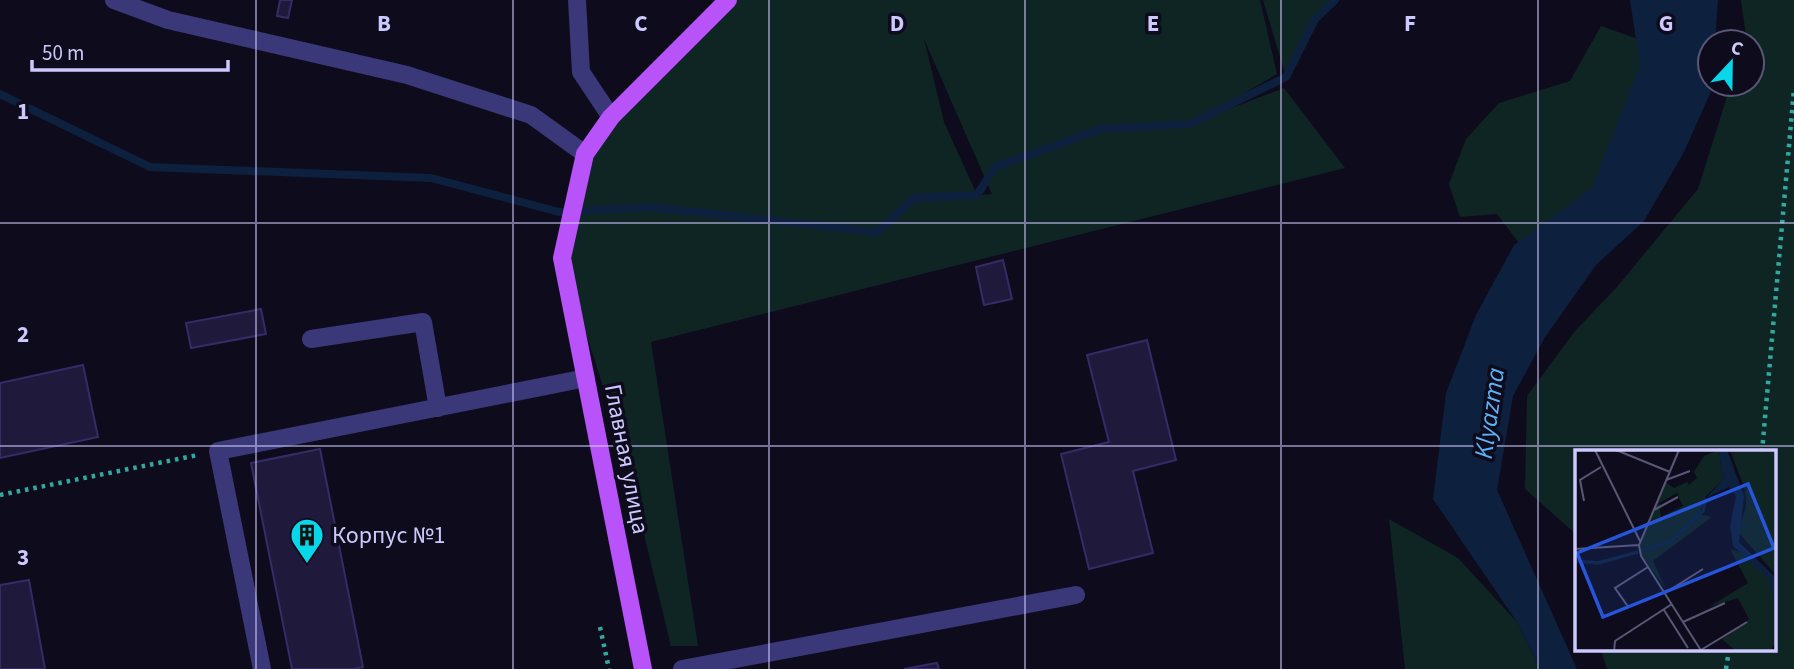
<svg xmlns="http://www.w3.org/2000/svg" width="1794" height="669" viewBox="0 0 1794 669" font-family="'Source Sans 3',sans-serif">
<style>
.green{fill:#0f2524;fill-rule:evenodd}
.water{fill:#0d213f}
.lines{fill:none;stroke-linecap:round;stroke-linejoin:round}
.stream{stroke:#0d213f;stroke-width:8}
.building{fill:#1f193c;stroke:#362b67;stroke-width:2}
.path{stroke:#31a9a0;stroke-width:4.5;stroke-dasharray:3.5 5;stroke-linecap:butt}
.minor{stroke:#3a3879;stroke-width:18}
.major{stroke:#b853f9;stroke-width:18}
.grid{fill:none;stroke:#cdc8fd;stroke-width:2;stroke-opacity:0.55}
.labels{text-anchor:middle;stroke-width:7;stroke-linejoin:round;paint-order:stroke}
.street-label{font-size:24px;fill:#cdc8fd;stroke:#0e0c1c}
.poi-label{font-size:24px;fill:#cdc8fd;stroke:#0e0c1c;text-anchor:start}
.water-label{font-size:26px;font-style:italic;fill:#5ab2f9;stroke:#0e0c1c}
.inset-river{fill:none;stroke:#0d213f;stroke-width:3.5}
.inset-road{fill:none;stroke:#5a5776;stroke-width:2}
.view{fill:#2654da;fill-opacity:0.15;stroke:#2654da;stroke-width:3.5}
.inset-edge{fill:none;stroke:#cdc8fd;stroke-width:3.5}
.grid-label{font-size:23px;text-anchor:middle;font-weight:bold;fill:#cdc8fd;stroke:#0e0c1c;stroke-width:7;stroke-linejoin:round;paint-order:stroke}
</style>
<rect width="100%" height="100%" fill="#0e0c1c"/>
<path class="green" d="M729,0h531l17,74 -82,48 89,-34 61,80 -694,174 47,304h-27l-47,-194 -62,-194 23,-104zM924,39l68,155 -15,1 -33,-73z
M1263,0h72l-20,19 -29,58z
M1741,0h53v669h-187l-6,-19h174v-198h-198v83l-52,-46 2,-93 48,-65 41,-43 82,-99 33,-105h21v-42h-8l2,-7z
M1601,26l88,31 -147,216 -45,-59 -37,3 -11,-33 17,-45 33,-36 71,-22z
M1389,519l69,39 59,64 23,47h-135z"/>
<path class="water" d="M1630,0h88l-3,42h-5l2,47 -29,65 -39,67 -48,44 -51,72 -32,59 -16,94 80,179h-37l-23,-47 -84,-123 13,-106 30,-78 38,-70 78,-57 48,-122z"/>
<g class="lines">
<path class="stream" d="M0,94l150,73 281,11 128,34 91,-5 227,25 37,-34 63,-3 18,-28 106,-38 89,-5 96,-47 29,-58 20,-19"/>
</g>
<path class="building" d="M280,0h12l-4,18 -11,-2z
M1003,260l9,39 -28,6 -8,-38z
M261,309l5,25 -75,14 -5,-25z
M1147,340l29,120 -43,11 20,82 -64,16 -28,-115 48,-12 -22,-87z
M83,365l15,72 -98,21v-75z
M320,449l43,218 -9,2h-62l-41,-206z
M29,580l16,89h-45v-84z
M937,663l2,6h-35z"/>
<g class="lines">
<path class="path" d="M1762,452l32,-363
M0,495l198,-40
M600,627l9,42
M1726,669l3,-19"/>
<path class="minor" d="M114,0l54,20 239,55 124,40 54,39
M577,0l4,72 30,45
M311,339l112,-17 15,86
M262,669l-44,-218 368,-73
M682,669l394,-74"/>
<path class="major" d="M643,669l-81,-411 23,-104 26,-37 117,-117"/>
</g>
<path class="grid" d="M256,0v669M513,0v669M769,0v669M1025,0v669M1281,0v669M1538,0v669M0,223h1794M0,446h1794"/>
<defs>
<symbol id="building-pin" viewBox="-11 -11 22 30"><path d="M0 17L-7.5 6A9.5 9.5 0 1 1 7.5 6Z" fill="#08d7e9" stroke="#0e0c1c"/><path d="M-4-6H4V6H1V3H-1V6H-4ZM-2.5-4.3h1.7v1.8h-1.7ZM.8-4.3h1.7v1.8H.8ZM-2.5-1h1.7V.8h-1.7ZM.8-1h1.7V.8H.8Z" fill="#111"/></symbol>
</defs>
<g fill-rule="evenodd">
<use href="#building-pin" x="288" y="516" width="38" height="52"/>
</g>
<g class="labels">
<g class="street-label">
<text transform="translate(627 459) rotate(79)" y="8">Главная улица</text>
</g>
<g class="poi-label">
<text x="332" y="543">Корпус №1</text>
</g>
<g class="water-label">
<text transform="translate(1489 413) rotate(-82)" y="9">Klyazma</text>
</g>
</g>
<g transform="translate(1575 450)">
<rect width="201" height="201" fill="#0e0c1c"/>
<path d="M144,0l4,30 -17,16 -7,18 13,3 -59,44 13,28 -25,-33 -1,-15 25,-59 9,6 13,-6 2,3 8,-7 -3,-6 10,-16zM102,43l6,13 -22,11 -2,-14zM155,0h46v125l-38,-43 8,-26 -1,-17zM155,99l16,5 24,26 7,34 -1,27 -6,10h-34l-14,-12 27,-20 -11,-21 -29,9 39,-24z" fill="#0f2524" fill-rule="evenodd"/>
<path d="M144,0h8l17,46 -5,46 37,36v36l-6,-34 -37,-34 -3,-20 6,-30 -7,-9 -23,11 17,-18z" fill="#0d213f"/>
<path class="inset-river" d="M68,100l27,-8 33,-31 3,-13M0,111l23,2 40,-11"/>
<path class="inset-road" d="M20,0l45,91M41,0l54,22M104,0l-40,95 2,11 61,96M91,30l24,-9M9,51l-4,-21 21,-13M79,60l24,-13M0,99l64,-4M90,143l38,-24M54,158l-14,-20 33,-21M89,160l24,38M108,172l42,-19M126,200l46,-28M39,202l1,-11 57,-37"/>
<path class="view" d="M173,34l26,64 -171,69 -26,-64z"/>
<rect width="201" height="201" class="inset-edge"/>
</g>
<g class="grid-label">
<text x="384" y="31">B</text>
<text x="641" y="31">C</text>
<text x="897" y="31">D</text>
<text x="1153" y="31">E</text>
<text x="1410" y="31">F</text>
<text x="1666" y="31">G</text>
<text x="23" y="119">1</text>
<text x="23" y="342">2</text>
<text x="23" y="565">3</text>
</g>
<g transform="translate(1731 63) rotate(22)"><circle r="33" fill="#0e0c1c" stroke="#5a5776" stroke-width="2"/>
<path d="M0-5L12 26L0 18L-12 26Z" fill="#08d7e9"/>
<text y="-10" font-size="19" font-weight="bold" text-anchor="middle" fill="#cdc8fd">С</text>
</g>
<path d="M32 60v10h196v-10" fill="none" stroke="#cdc8fd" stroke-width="3.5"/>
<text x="42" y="60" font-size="21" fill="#cdc8fd" stroke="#0e0c1c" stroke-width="5" paint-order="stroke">50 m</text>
</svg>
